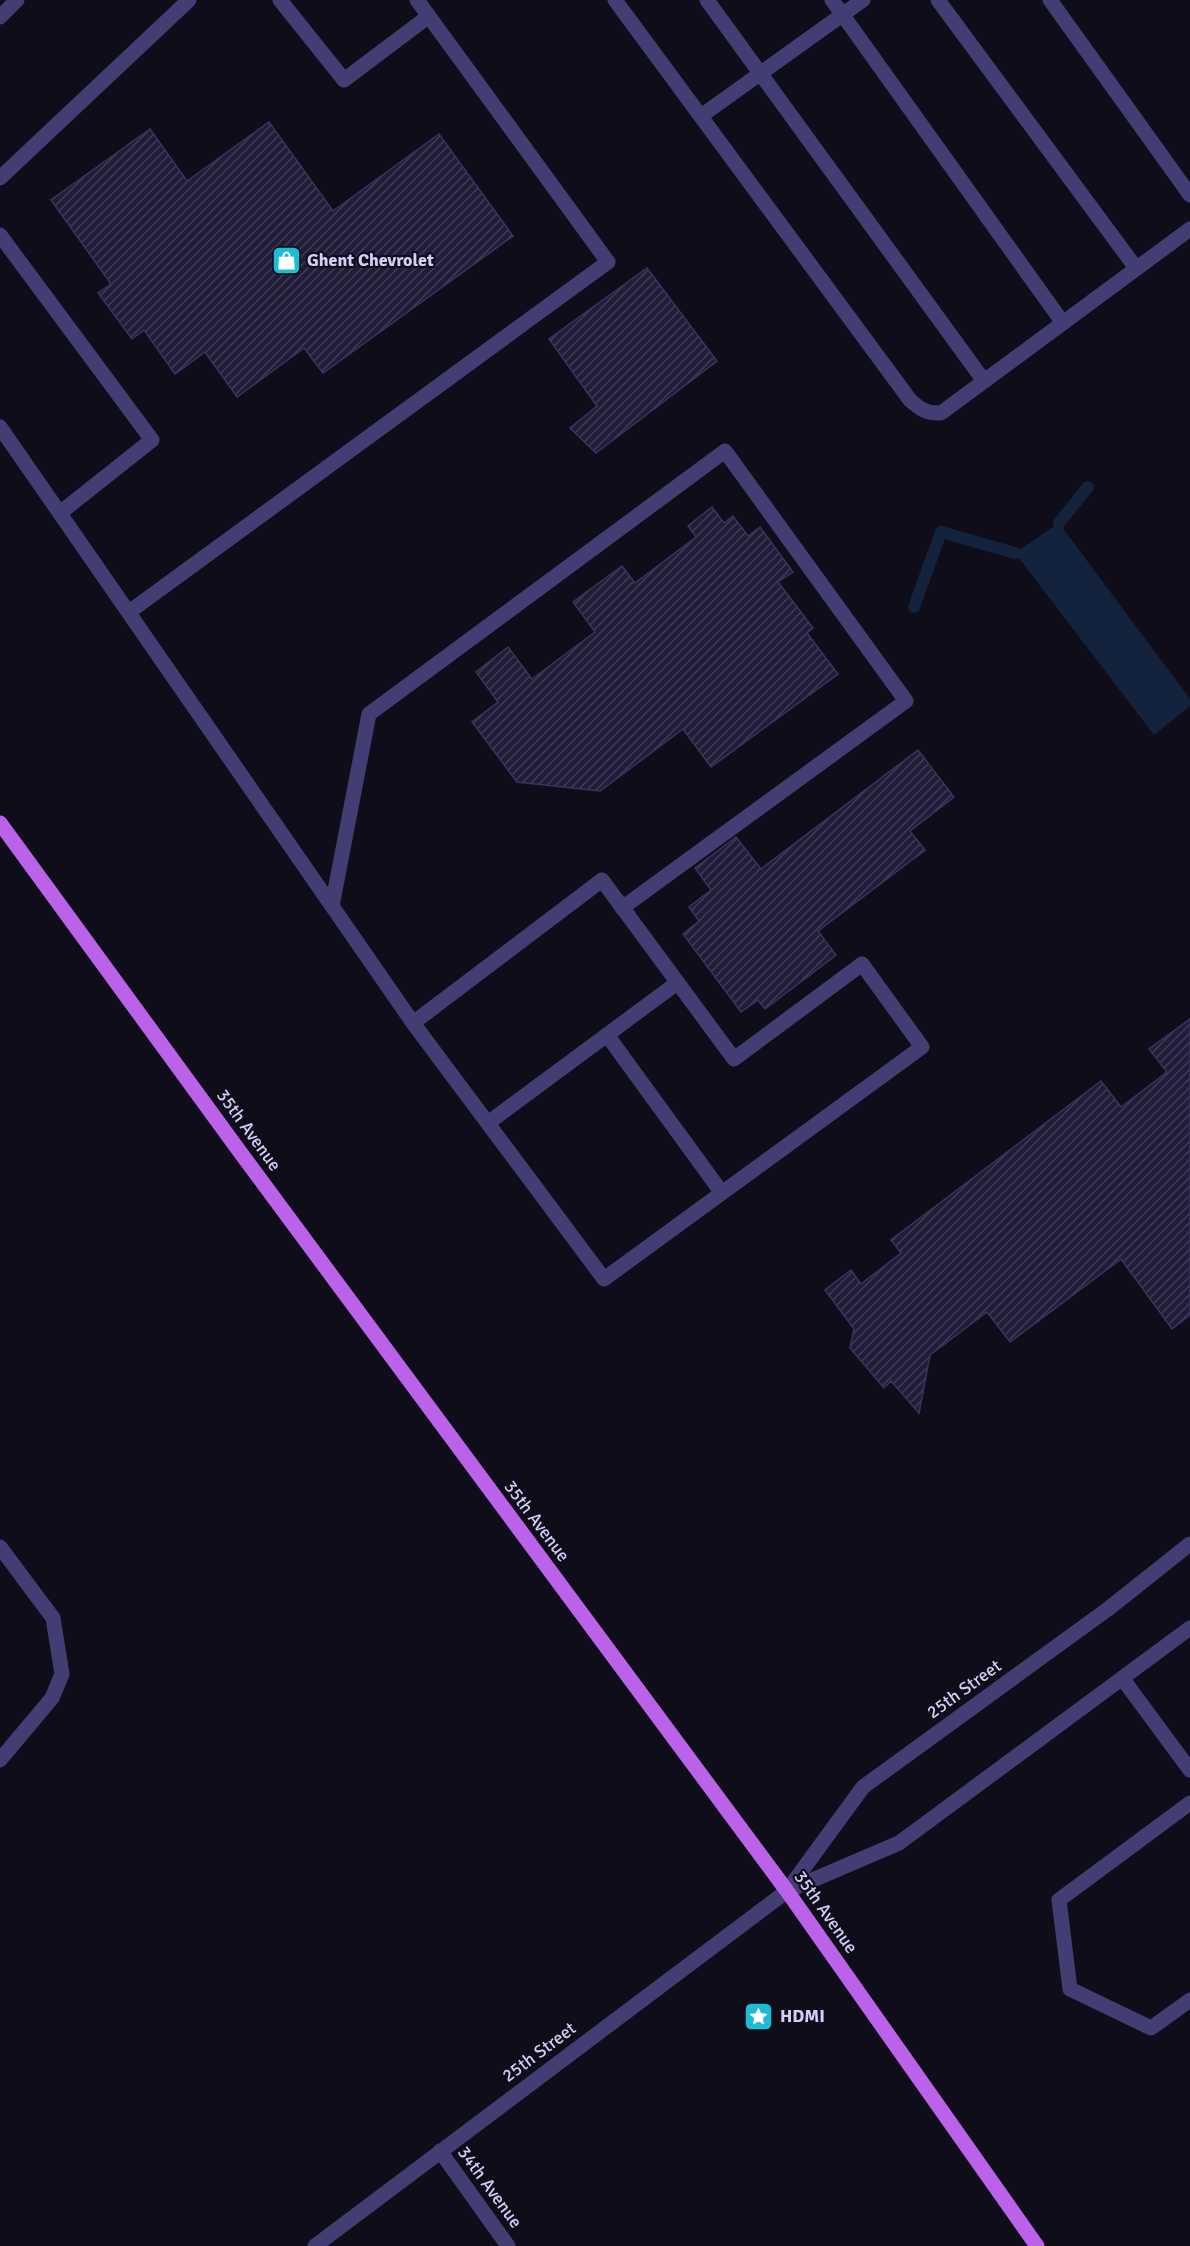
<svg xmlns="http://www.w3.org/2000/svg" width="1190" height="2246" viewBox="0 0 1190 2246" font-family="Signika,sans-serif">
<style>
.water{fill:#13233d}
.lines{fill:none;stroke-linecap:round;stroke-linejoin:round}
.stream{stroke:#13233d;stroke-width:12}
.building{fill:url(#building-hatch);stroke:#3c3161;stroke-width:1.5}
.minor{stroke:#423e73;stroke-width:15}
.major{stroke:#bb62ea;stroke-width:15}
.labels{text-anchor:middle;stroke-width:4.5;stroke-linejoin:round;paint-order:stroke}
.poi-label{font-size:18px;font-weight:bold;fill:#d3cdf8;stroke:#100d1a;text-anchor:start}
.street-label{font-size:18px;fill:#d3cdf8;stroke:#100d1a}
</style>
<defs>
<pattern id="building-hatch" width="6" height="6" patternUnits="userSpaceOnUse" patternTransform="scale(1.5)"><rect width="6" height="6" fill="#221c38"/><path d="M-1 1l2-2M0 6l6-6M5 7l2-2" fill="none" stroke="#413c56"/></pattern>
</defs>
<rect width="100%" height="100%" fill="#100d1a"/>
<path class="water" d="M1059,523l131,176v7l-36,29 -139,-182z"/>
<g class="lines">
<path class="stream" d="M1059,523l29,-36
M914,607l27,-75 74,21"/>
</g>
<path class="building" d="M269,122l64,89 106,-77 74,102 -190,137 -19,-25 -67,49 -32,-45 -30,22 -31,-44 -12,9 -34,-46 13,-9 -60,-84 99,-71 37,52z
M647,268l70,93 -121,92 -26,-25 27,-22 -48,-67z
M712,507l12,16 9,-7 15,20 12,-9 33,45 -15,10 35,46 -6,5 31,41 -127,93 -28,-38 -83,62 -83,-9 -45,-60 26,-20 -22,-30 32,-25 24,32 63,-47 -22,-30 49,-36 13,17 61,-46 -8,-11z
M918,750l36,47 -44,34 15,19 -107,81 18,24 -71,54 -7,-9 -17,12 -58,-78 16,-13 -10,-14 22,-17 -16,-22 41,-31 25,32z
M1190,1019v296l-18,14 -51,-70 -111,83 -23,-30 -57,43 -11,58 -28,-32 -7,7 -34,-40 4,-19 -29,-39 26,-20 10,14 40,-31 -10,-13 210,-159 20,26 46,-35 -18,-23z"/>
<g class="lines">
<path class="minor" d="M280,0l64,80 85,-64
M615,0l295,400c10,9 17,14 31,13l249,-184
M707,0l277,381
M832,0l231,323
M938,0l198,268
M1050,0l140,195
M0,17l17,-17
M701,116l162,-116
M0,178l189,-178
M0,235l152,205 -92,73
M0,427l413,596 191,256 318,-232 -60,-83 -128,95 -132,-179 -189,143
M129,612l479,-350 -191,-262
M332,906l37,-192 356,-263 181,250 -284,207
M607,1035l115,158
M488,1123l189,-140
M0,1547l53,71 9,56 -10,24 -52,62
M1122,1678l68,92
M1190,1803l-131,97 11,89 81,39 39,-28
M787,1891l76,-104 245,-178 82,-65
M440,2151l68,95
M315,2246l472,-355 112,-48 291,-215"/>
<path class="major" d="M0,823l240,329 547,739 250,355"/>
</g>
<defs>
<symbol id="shop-square" viewBox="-11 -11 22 22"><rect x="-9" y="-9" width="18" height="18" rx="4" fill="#1dbcd5" stroke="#100d1a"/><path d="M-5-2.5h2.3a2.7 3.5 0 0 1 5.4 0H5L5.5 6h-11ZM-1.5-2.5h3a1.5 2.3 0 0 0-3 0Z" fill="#fff"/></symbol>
<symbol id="sight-square" viewBox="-11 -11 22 22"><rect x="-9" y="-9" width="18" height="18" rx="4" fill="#1dbcd5" stroke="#100d1a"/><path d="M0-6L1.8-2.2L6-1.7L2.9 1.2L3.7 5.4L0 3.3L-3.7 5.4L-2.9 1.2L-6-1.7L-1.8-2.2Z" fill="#fff"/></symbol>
</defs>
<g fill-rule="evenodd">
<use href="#shop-square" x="270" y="244" width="33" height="33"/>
<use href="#sight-square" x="742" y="2000" width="33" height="33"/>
</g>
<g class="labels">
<g class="poi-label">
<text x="307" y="266">Ghent Chevrolet</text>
<text x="780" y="2022">HDMI</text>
</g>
<g class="street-label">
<text transform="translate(249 1130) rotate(54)" y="6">35th Avenue</text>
<text transform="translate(537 1521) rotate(53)" y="6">35th Avenue</text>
<text transform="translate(964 1689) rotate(-36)" y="6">25th Street</text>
<text transform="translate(826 1912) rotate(55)" y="6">35th Avenue</text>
<text transform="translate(539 2052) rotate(-37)" y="6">25th Street</text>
<text transform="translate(490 2187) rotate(54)" y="6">34th Avenue</text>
</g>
</g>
</svg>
